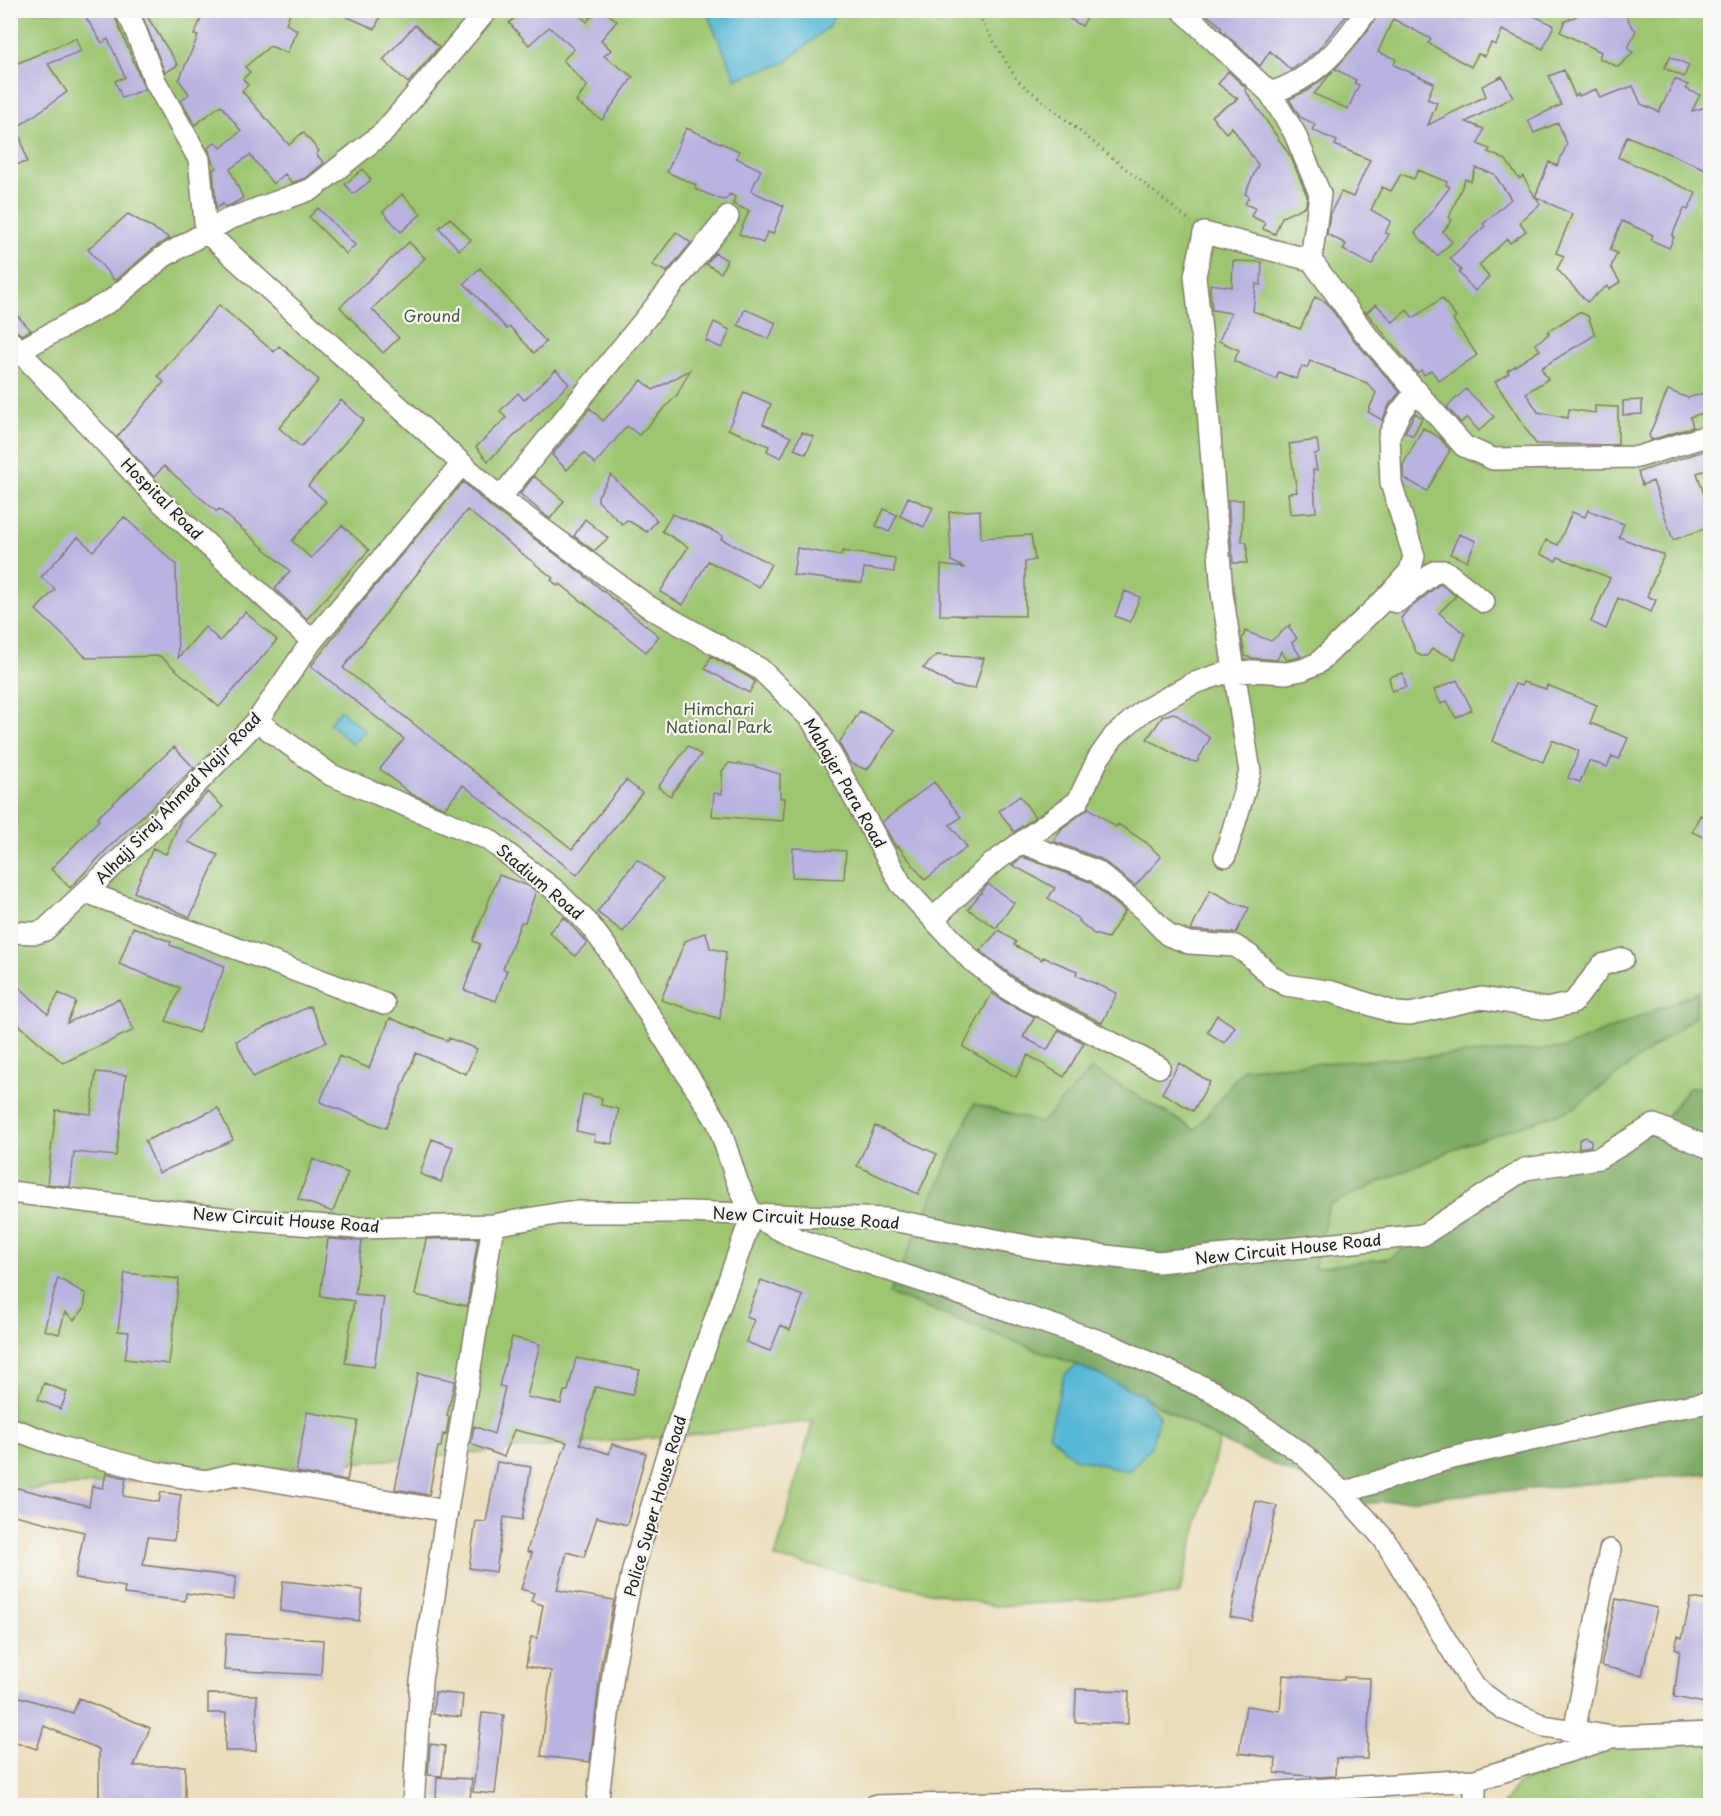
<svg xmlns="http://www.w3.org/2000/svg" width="1721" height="1816" viewBox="0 0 1721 1816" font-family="'Playpen Sans',sans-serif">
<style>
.green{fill:#9dc671;stroke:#5c7146;stroke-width:1.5}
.forest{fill:#7eab63;stroke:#4d6440;stroke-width:1.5}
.water{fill:#57b8d5;stroke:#3a6a78;stroke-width:1.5}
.building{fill:#b8b3e0}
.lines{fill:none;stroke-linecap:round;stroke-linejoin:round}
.minor-casing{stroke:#847c6b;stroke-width:24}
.path{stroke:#847c6b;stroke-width:3;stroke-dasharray:1.5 4.5;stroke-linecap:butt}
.minor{stroke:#fff;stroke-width:21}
.labels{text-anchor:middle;stroke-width:4.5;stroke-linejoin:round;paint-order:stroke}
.park-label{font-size:16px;fill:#49583a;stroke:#f6f6f2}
.street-label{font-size:16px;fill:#1c1c1c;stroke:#f6f6f2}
</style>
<rect width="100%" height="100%" fill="#f6f6f2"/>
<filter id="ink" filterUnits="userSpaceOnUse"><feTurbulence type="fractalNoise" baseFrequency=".0167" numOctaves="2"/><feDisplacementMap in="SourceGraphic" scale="12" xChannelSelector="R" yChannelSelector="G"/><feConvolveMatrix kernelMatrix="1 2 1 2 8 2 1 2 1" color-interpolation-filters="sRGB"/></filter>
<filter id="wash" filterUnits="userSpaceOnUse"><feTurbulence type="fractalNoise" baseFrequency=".008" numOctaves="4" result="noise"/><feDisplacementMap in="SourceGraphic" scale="24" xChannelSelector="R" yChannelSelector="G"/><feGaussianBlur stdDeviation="1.35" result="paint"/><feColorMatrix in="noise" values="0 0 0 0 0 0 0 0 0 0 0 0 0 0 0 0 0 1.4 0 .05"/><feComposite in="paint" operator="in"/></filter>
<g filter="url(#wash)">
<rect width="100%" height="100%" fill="#ebddba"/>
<path class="green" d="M11,11h1699v1310l-586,65 95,54 -40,155 -184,11 -220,-48 38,-137 -126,14 -676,56z
M1710,1740v65l-208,1 16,-22 38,-20 60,-17z"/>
<path class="forest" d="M1698,992l-3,24 -123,93 -108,36 -135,60 -15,63 75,-10 138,-84 130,-45 31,-41 22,-1v386l-349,31 -142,-64 -76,-44 -66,-31 -188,-71 85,-190 67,19 51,-54 103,61 49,-62 321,-20z"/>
<path class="water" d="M706,11h131l-9,16 -43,36 -49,16z
M341,710l24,21 -13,13 -23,-21z
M1077,1365l66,30 16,21 -8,31 -22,24 -55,-13 -25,-24 15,-59z"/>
<g id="blocks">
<path class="building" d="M81,10h31l33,79 -23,9 -7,-17 10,-4 -17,-38 -6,4z
M140,10h3l35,55 -13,8z
M205,10h86l-5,14 11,6 -10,23 -17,-7 -25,21 5,5 -7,7 5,6 -6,6 47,54 14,-13 16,19 -3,3 8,9 -18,15 -14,5 -7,-9 -12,10 -23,-29 -20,14 13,29 -12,7 -6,2 -2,-3 -7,4 -3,-39 4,-1 -5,-7 -4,-13 8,-6 5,6 20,-17 -20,-26 -26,20 -14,-24 8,-7 -10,-14 19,-44 -4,-1z
M332,10h42l7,4 -6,15z
M524,10h50l13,12 9,-12h8l13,11 -16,19 10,10 -7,6 29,21 -31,43 -26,-18 11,-16 -24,-26 11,-11 -25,-22 -20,18 -20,-22z
M1054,10h37l-9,16z
M1201,10h150l-34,41 -26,19 -21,-19 -10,15 -40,-37 2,-2z
M1380,10h75l16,8 3,-8 15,5 3,-5h29l33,15 -11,24 -41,-19 -6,15 -5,-2 -6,13 -7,-2 -7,13 -43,-24 3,-4 -38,-20 -15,33 18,7 -2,6 40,18 -7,16 10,4 -9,22 58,-29 -4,-10 20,-10 11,21 -47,25 18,7 -6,15 12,5 -2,3 18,8 13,19 4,-3 12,21 14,-35 8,4 10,-22 -9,-21 -24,10 -6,-13 33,-15 -12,-29 15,-6 11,26 3,-2 1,2 17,-7 4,9 33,-12 8,18 18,8 16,-33 13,6 -2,4 14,6 -8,16 18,-5v65l-83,-35 -9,21 78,36 -8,17 -4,-2 -12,28 2,1 -5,11 -18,-8 2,-5 -31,-14 -12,29 7,3 -6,14 9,15 -11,7 -2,-3 -20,16 -30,-33 7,-13 -8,-3 16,-39 -36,-17 4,7 -20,18 6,9 -16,12 -3,-4 -28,26 10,12 -14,14 -16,-18 2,-3 -11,-12 35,-32 -2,-2 28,-25 -17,-25 -18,-6 -5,13 -6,-2 -16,39 3,2 -9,12 9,10 -15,14 -22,-23 35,-46 -4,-2 1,-3 -29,-12 -4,9 -13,-5 -10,17 -9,-4 -11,23 20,11 -6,12 4,1 -17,31 -29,-15 3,-6 -19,-10 3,-20 11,-22 12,5 17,-37 -35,-15 2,-4 -25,-11 3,-6 -15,-7 -11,-18 19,-9 25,-19 -19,23 34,15 11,-24 -5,-2 2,-3 -21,-11 32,-37z
M1589,10h34l9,17 4,3 -8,18 5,5 -15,14 -19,-9 2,-6 -41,-20 5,-11z
M415,25l24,22 -31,36 -25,-23z
M76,38l5,13 -33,13 19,28 -49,35 9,35 -17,4v-97l8,-6z
M1670,57l19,8 -5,12 -20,-9z
M1228,71l18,17 -1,2 46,67 16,39 -1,10 -24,11 -7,17 -12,-5 2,-6 -14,-7 4,-8 -10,-4 4,-8 -4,-2 13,-29 -26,-38 -6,6 -15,-17 27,-17 -20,-15z
M686,128l53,23 -3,7 25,12 -10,21 33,15 -11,28 -6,-2 -4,11 -24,-9 10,-23 -16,-7 2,-7 -5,-3 -5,6 -5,-1 -25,-10 1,-4 -29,-13z
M363,169l8,11 -18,14 -8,-10z
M402,194l19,20 -20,18 -18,-20z
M318,208l37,37 -9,9 -37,-37z
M128,214l42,24 -15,9 -40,34 -27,-32z
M450,218l21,22 -12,10 -20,-22z
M676,232l15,11 -24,29 -15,-7z
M409,242l16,16 -53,51 27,29 -16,15 -43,-46z
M715,253l12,7 -6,13 -15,-9z
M1233,261l29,1 -1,23 -5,-1 -3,27 47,18 15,-32 11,5 28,38 46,52 -10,12 -8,16 -14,-8 8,-19 -9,-10 -33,-12 1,-1 -25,-9 -3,7 -5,-2 -6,13 -17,-7 -3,7 -42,-18 5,-11 -20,-9 12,-28 -19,-3 -2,-19v-7l22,3z
M480,268l66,74 -12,11 -24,-26 -3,2 -43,-46z
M1442,298l14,19 -3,3 24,35 -38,26 -8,-11 -7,5 -3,-5 -4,3 -53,-63 2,3 10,-9 17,18 14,-12 6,8z
M219,305l55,47 5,-6 40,34 -40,48 22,19 40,-47 23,20 -56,66 18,15 -34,40 19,17 31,-33 27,25 -62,69 -32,-30 15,-18 -71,-62 -2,3 -53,-46 -10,11 -37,-40 47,-55 -6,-6z
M10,308l21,22 -9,5 -7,-5h-5z
M745,309l31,14 -7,16 -31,-14z
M1579,312l9,4 7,19 -54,33 7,11 -22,14 12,19 30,6 1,-9 26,4v-7l23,1v38l-82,-1 -41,-62 14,-9 -2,-2 33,-21 -5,-6 14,-10 -2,-2z
M714,322l16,8 -8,18 -16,-7z
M556,370l13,14 -81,77 -12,-14 30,-29 -6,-7 18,-18 6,7z
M690,370l-13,25 -38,40 -12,-9 -32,38 -11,-11 -17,17 -15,-15 38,-47 13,13 39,-41 11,10z
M1466,389l28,28 -15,14 -12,-14 -6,6 -14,-16z
M1668,390l20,8 22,-7v20l-20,6 3,10 -42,13 -2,-5z
M744,392l27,12 -8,20 28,13 -10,21 -14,-7 2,-5 -41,-17z
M1642,400v14l-19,1v-14z
M1415,413l7,5 -9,18 -8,-4z
M1423,428l16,9 11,13 -23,41 -23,-13 -1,-13z
M802,432l12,5 -8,17 -12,-5z
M1317,440l2,13 -5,1 3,16h-4l3,42 -26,2 -2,-21 9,-1 -8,-48z
M1710,449v20l-13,4 13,40v14l-37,13 -20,-59 -11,4 -4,-13z
M611,475l46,45 -10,12 -20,-12 -5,4 -24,-23v-5z
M534,476l30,25 -14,18 -30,-25z
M463,482l29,26 84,61 83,67 -13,16 -86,-68 -2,2 -7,-6 2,-2 -86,-68 -124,158 229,181 54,-69 16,13 -65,82 -114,-90 -18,23 -34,-14 -31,-25 24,-30 -93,-73 43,-55z
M908,497l25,11 -9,19 -24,-11z
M1228,500h15l-1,42h5v21h-14z
M884,509l13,6 -8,17 -13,-6z
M980,510l1,28 50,-3 4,25 -10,2v54l-85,-1 1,-50 24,3 -14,-7 -2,-49z
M1588,510l36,14 -5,13 45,18 -17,41 9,4 -5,12 -33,-14 -12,31 -15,-7 19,-44 -37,-15 -15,-6 -2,4 -16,-7 6,-14 12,5 14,-33 13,5z
M672,514l35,14 16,8 -2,3 50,25 -12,23 -51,-26 -25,44 -23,-13 28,-45 -26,-16z
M124,517l52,47 2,94 27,-31 15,14 25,-29 32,28 -58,67 -59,-51 -73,2 -51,-48 19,-21 -14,-12 37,-40 15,14z
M585,519l23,19 -14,13 -20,-15z
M1459,534l17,7 -9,20 -17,-7z
M797,548l44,8 1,-5 53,7 -1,14 -30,-4 -2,15 -69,-8z
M1440,584l16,12 -17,17 26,21 -10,25 -23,-10 -5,7h-6l-5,-4 -15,-34 6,-7z
M1125,591l15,6 -10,25 -15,-6z
M1290,625l-1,3 8,10 -5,5 9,14 -14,3 -6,-9 -4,9 -26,-2 -6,-2 -3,-16 3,-9 26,10z
M937,655l47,3 -9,31 -21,-3 -31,-18z
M711,656l41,23 3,3 -6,11 -44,-24z
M1403,673l3,14 -14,4 -3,-14z
M1457,680l15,30 -16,8 -9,-17 -6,3 -7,-14z
M1523,682l23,7 1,-4 50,20 -7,18 38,15 -9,21 -7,-3 -5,11 -18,-6 -9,21 -12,-4 11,-27 -27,-11 -9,22 -51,-21 23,-57 6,2z
M860,711l35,19 -28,40 -17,-7 -11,-20z
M1174,713l36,25 -13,24 -12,-2 -38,-21 16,-23z
M688,746l13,9 -31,41 -12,-9z
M174,747l20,21 -84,78 -40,42 -19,-19 48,-49 -2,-2z
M729,763l24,3 27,8v24h5l-2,23 -71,-5 2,-23 8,1v-23z
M934,782l27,35 -11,8 17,22 -42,33 -27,-34 -2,1 -14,-25z
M208,792l15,15 -35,35 30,13 -28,62 -56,-25 19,-44 13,6 15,-35z
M1020,796l15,21 -21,15 -15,-21z
M1089,808l27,19 2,-3 29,19 14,14 -26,29 -34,-27 -48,-18 9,-13z
M1700,815l10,5v20l-18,-8z
M793,848l53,3 -2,28 -52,-2z
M1023,857l67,25 35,29 -17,27 -14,-4 -15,-13 1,-1 -32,-22 7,-10 -43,-23z
M637,859l26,20 -40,53 -26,-20z
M499,875l30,11 7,5 -11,31h-4l-18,47 4,1 -11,31 -32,-11 16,-46 -7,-3z
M988,884l26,19 -18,25 -28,-19z
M1210,890l24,13 15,5 -13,25 -45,-3z
M564,917l23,26 -12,13 -26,-24z
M133,927l38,15 -1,3 55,21 -27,67 -32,-12 14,-33 -61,-24z
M999,930l17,12 -2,3 28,15 1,-3 34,14 -1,4 41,18 -15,30 -84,-43 -38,-29z
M706,932l4,16 16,4 -6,67 -59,-19 24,-59z
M10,978l38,36 11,-21 17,9 -9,21 52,-24 15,31 -71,33 -53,-46z
M992,993l13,9 30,15 -12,20 24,13 12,-20 25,13 -20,34 -36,-22 -12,22 -53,-30z
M310,1006l17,36 -74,35 -17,-36z
M1217,1015l18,12 -11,16 -17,-11z
M390,1018l58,23 1,-3 28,11 -11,25 -50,-21 -30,75 -66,-26 19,-46 30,12z
M1179,1063l31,19 -17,29 -31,-18z
M96,1072l30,3 -10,81 -42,-4 -4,35 -23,-3 9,-74 35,4z
M583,1094l19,4 -1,7 18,4 -7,35 -18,-3 1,-6 -19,-4z
M218,1108l15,32 -74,33 -14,-32z
M875,1126l62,28 -19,40 -61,-28z
M1585,1137l6,3v6l-12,2v-8z
M432,1139l21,8 -12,35 -21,-8z
M313,1159l35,14 -15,39 -35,-13z
M478,1238l-11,68 -52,-11 11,-56z
M328,1239l34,2 -7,53 29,3 -10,70 -29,-4 9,-62 -34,-5z
M125,1273l54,6 -10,85 -44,-5 4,-27 -11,-1z
M58,1278l28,16 -2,15 -10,11 -9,-8 -6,22 -15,-4z
M761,1280l42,16 -13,34 -9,-5 -11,26 -24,-9 8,-22 -8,-3z
M512,1337l28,7 -13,53 34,7 3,-13h4l8,-33 64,12 -8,25 -37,-8 -15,57 29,10 3,-10 34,9 -19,72 -30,-8 -13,40 -17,-5 -10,38 57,10 -13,64 -11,98 -49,-6 10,-85 -25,-5 5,-29 6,1 6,-33 -12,-4 3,-8 -13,-4 11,-36 -5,-2 9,-29 31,-80 -53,-12 -10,27 -33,-13 3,-18 20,8 11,-47 -6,-1z
M418,1373l37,8 -8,35 2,1 -3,18 -3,-1 -2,13h-3l-9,48 -34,-6z
M44,1383l23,9 -6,17 -23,-9z
M307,1412l51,9 -11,60 -51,-9z
M497,1462l34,5 -9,53 -18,-3 -8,55 -27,-4 7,-47 10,1z
M106,1473l20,5 -3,18 36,6 2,-10 20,3 -7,45 -26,-3 -5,28 93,12 -3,23 -47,-7 -1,8 -61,-7 1,-7 -50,-9 9,-46 -74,-18v-28l79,20 3,-20 11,2z
M1256,1501l21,5 -25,115 -22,-4z
M283,1581l80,9 -4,31 -79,-10z
M1691,1598l19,3v103l-36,-7 6,-47 -5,-2 3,-12 4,2z
M1616,1599l41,9 -15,67 -41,-9z
M226,1634l97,6 -2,35 -97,-5z
M1283,1675l61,5v-3l26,1 -3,81 -31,-1 -1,18 -15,1 -45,-4 1,-15 -37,-5 7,-47 34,5z
M1076,1689l53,2 -1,33 -53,-2z
M435,1692l28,3 -2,22 -28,-3z
M10,1694l63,19 6,-15 71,30 -16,38h51v40h-86v-57l-55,-23 -7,23 -27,-9z
M208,1694l49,1 -1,56h-31l1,-38h-18z
M482,1713l22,2 -9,79 -22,-2z
M430,1744l15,2 -3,30 -14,-1z
M437,1777l35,2 -2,21 -34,-2z"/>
</g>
</g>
<g filter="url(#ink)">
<use href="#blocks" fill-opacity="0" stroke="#847c6b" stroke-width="1.5"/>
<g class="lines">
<defs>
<path id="minor" d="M125,10l8,14 22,57 44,78 7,73 294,266 149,109 111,62 52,51 89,164 69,75 41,32 148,76
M1182,10l88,83 24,39 26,62 -9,66 -107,-27 -9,43 9,82 18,235 28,179 -25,84
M1270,93c45,-14 71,-45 97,-83
M1311,260l53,72 100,114 29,13 145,-2 72,-22
M11,342l147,157 154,142
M10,356l102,-56 51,-43 66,-38 83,-30 72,-57 103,-122
M500,498l228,-281
M1392,601l5,1 39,-31h9l39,31
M257,721l74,54 157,64 67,51 34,34 18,24 111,175 19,58 15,34
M1023,841l7,5 66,25 47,38 25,26 21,8 46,3 14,9 23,22 14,8 46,7 64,21 14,1 72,-16 65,11 26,-6 29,-38 21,-6
M86,892l298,112
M933,919l56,-53 89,-65 20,-42 16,-23 29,-25 49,-27 29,-10 31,-3 34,2 16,-3 16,-7 68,-65 24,-27 4,-15 -23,-73 -2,-47 11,-24 17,-21
M10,932l26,1 9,-3 116,-109 96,-100 55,-80 150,-177
M10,1192l221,27 125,9 137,-3 75,-13h119l200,7 150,29 121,14 265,-27 102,-66 74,-11 55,-33 56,23
M758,1218l39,21 311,105 106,48 91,64 38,37 41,46 91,149 29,21 40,17 69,11 97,-4
M10,1428l54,20 90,24 52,9 29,-7 212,37 46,-286
M1343,1493l101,-33 205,-47 61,-11
M1574,1732l36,-182
M413,1806l8,-125 26,-170
M597,1806l17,-140 19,-96 33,-112 86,-243
M874,1806l290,-7 311,-19 130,-40
M1475,1806v-26"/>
</defs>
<use href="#minor" class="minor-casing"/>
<path class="path" d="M975,10l42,70 174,142"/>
<use href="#minor" class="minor"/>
</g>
</g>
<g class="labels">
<g class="park-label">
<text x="432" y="322">Ground</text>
<text x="719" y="715">Himchari<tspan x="719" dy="18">National Park</tspan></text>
</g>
<g class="street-label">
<text transform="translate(162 499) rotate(45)" y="6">Hospital Road</text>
<text transform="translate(845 783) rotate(60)" y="6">Mahajer Para Road</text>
<text transform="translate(178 798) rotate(-46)" y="6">Alhajj Siraj Ahmed Najir Road</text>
<text transform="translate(540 882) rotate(40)" y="6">Stadium Road</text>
<text transform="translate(806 1218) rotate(3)" y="6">New Circuit House Road</text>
<text transform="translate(286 1220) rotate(4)" y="6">New Circuit House Road</text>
<text transform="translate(1288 1249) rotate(-6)" y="6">New Circuit House Road</text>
<text transform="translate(655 1506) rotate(-74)" y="6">Police Super House Road</text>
</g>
</g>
<rect width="1721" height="1816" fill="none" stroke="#f6f6f2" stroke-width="36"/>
</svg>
